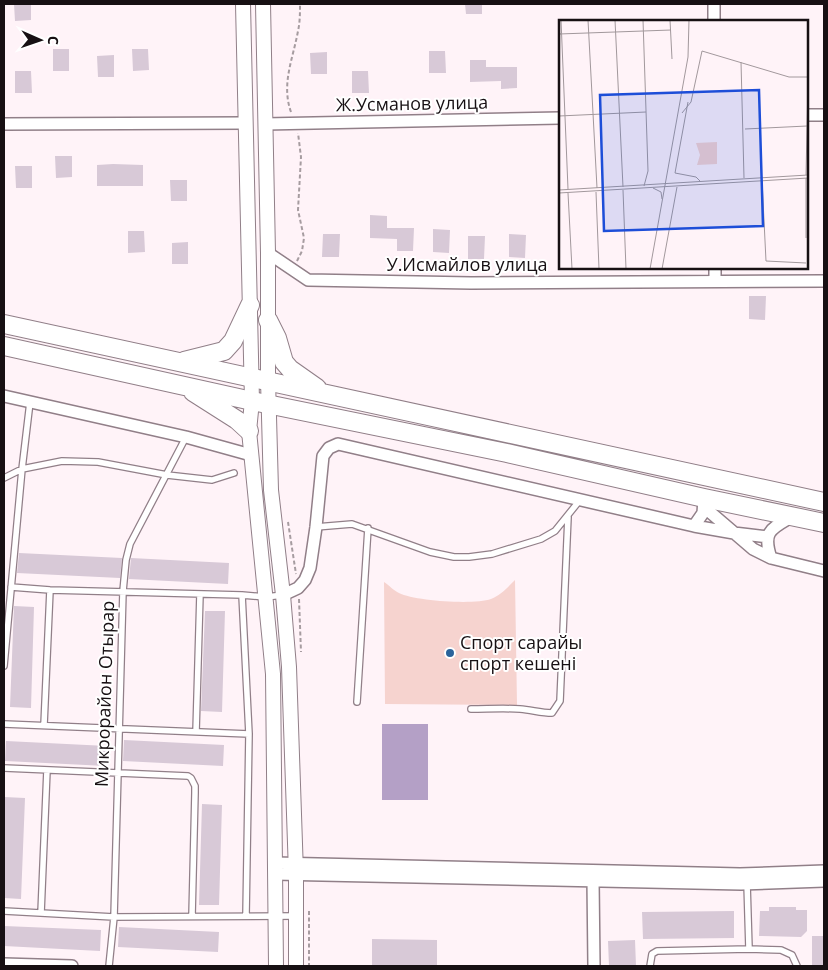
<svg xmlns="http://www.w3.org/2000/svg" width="828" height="970" viewBox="0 0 828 970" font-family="'Open Sans',sans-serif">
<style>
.green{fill:#f6d3cf}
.water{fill:#b4a0c6}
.building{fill:#d8c9d7}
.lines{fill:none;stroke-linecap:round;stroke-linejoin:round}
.service-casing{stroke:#917f88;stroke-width:8}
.minor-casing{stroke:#917f88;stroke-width:14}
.tertiary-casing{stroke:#917f88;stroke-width:16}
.trunk-casing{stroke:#917f88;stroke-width:20}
.path{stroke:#a69ca0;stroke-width:2;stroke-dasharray:4 2.5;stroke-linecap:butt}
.service{stroke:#fff;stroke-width:5.5}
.minor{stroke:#fff;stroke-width:11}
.tertiary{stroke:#fff;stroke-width:14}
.trunk{stroke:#fff;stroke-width:18}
.poi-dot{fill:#2a639b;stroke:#fff;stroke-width:2}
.labels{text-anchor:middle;stroke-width:4;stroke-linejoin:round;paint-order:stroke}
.street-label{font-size:18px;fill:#171013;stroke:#fff}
.poi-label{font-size:18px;fill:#171013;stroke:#fff;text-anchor:start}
.inset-road{fill:none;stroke:#a2989c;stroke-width:1}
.view{fill:#1d4ed8;fill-opacity:0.15;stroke:#1d4ed8;stroke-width:2.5}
.inset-edge{fill:none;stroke:#171013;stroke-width:2.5}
</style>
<rect width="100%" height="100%" fill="#fff3f8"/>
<path class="green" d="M515,580l2,125 -132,-1 -1,-122c5,3 10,9 15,11 16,8 75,12 92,6 10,-4 16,-11 24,-19z"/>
<path class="water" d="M382,724h46v76h-46z"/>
<path class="building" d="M14,4h17v16l-16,1z
M465,4h17v10h-16z
M53,49h16v22h-16z
M132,49h16l1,21 -16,1z
M429,51h16l1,22h-17z
M327,52v22h-16l-1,-21z
M114,55v22h-16l-1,-21z
M470,60h16v7h31v21l-16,1v-8l-31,1z
M15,71h16l1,22h-17z
M352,71h16l1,22h-17z
M55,156h17v21l-16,1z
M113,164l30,1v21h-46v-21z
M15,166h17v22h-16z
M170,180h17v21h-16z
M370,215l17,1v12h27l-1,23h-16v-12l-27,-1z
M433,229l17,1 -1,23 -16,-1z
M128,231h16l1,21 -17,1z
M323,234h17l-1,23h-17z
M509,234l17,1 -1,23 -16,-1z
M468,236h17l-1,23h-16z
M188,242v22h-16v-21z
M749,296h17l-1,24 -16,-1z
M19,553l103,5 -2,20 -103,-5z
M131,558l98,5 -1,21 -99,-5z
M14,606l20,1 -3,101 -21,-1z
M205,611h20l-3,101 -21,-1z
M124,740l100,5 -1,21 -100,-5z
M6,741l101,5 -1,20 -101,-5z
M4,797l21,1 -4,101 -17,-1z
M202,804l20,1 -3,100h-20z
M769,907h27v3h11v21l-6,6 -42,-1 1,-25h9z
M734,911v27l-91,1 -1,-27z
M4,926l97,4 -1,21 -96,-5z
M119,927l100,5 -1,20 -100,-5z
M812,936h12v30h-12z
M372,939l65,1v26h-65z
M635,940l1,26h-27l-1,-25z"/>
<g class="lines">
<defs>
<path id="service" d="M4,478l18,-9 40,-8 36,1 69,13 45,5 22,-7
M316,527l36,-3 78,28 24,5h15l23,-3 49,-15 14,-8 25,-31
M11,587l39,3 192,5 24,2 17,-2
M242,595l7,139 -3,182
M4,666l18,-197 8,-67
M357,702l11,-174
M471,709c16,0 33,-1 49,0 12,1 21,4 32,4l8,-12 8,-184
M4,724l245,10
M44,725l6,-135
M196,732l4,-138
M4,768l184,8 3,2 4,8v7l-3,123
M747,883l2,66 32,1 11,5 5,11
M4,911l110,6 182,-1
M41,913l6,-143
M109,966l5,-49 9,-326 3,-31 4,-16 56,-107
M650,966l2,-12 5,-3 92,-2"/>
<path id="minor" d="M714,4v17
M807,115h17
M4,124l241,-1
M265,124l295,-6
M268,253l40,27 163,3 353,-2
M715,281v-13
M4,396l182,41 65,18
M704,498l7,15 42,36 18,9 53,13
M694,526l9,-13 1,-14
M771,558c-9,-27 0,-29 22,-42
M283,595l15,-7 7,-8 5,-12 6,-41 7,-71 6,-8 9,-4 356,82 40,7 34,4
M275,863l465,11 84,-3
M275,874l466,10 83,-3
M593,880l1,86
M4,964l68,2"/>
<path id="tertiary" d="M243,4l9,397 -3,30 24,243 3,292
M263,4l5,249v127l3,110 12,105 6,72 7,206v93"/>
<path id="trunk" d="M268,320l9,18 7,24 6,7 27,19
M4,324l820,178
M4,346l248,55 255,52 197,45 120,25
M184,361l40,-10 9,-10 17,-36
M193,392l44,28 12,11"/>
</defs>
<use href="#service" class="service-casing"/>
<use href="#minor" class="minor-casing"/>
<use href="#tertiary" class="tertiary-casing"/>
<use href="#trunk" class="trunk-casing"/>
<path class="path" d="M291,112c-10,-28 2,-53 7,-81 2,-9 2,-18 2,-27
M297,261l5,-10 2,-13 -6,-28 3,-53 -3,-24
M288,522l8,52
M299,599l2,53
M309,911v55"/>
<use href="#service" class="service"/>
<use href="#minor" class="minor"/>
<use href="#tertiary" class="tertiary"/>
<use href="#trunk" class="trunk"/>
</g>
<circle class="poi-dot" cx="450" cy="653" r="5"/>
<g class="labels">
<g class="street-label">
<text transform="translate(412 104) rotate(-1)" y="6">Ж.Усманов улица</text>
<text x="467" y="271">У.Исмайлов улица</text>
<text transform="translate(105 694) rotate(-88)" y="6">Микрорайон Отырар</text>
</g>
<g class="poi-label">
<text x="460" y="649">Спорт сарайы<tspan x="460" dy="21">спорт кешені</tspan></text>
</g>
</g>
<g transform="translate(559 20)">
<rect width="249" height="249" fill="#fff3f8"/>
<path d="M158,122v22l-20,1 3,-10 -4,-12z" fill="#f6d3cf"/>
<path class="inset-road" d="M2,0l7,169M29,0l9,168M56,0l8,167M84,0l5,151 -4,15M111,0l2,39M0,14l112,-4M182,42l3,116M129,82l-13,71 21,4 4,4M123,93l9,-11 11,-51 87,26h19M0,96l87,-4M186,109l62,-3M247,155l2,-93M247,158v60M203,160l4,81 40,2M94,168l8,4 1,7M0,170l249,-15M64,170l3,79M37,172l3,77M0,173l249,-15M9,173l4,76M91,249l38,-212 1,-37M103,249l15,-82"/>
<path class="view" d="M200,70l4,136 -159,5 -4,-136z"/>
<rect width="249" height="249" class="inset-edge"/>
</g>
<rect width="828" height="970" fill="none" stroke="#171013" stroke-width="10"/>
<g transform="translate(40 40) rotate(92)" stroke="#ffffff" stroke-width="4" paint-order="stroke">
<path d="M0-4L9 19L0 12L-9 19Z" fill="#171013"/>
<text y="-8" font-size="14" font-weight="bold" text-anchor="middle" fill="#171013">С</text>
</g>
</svg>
